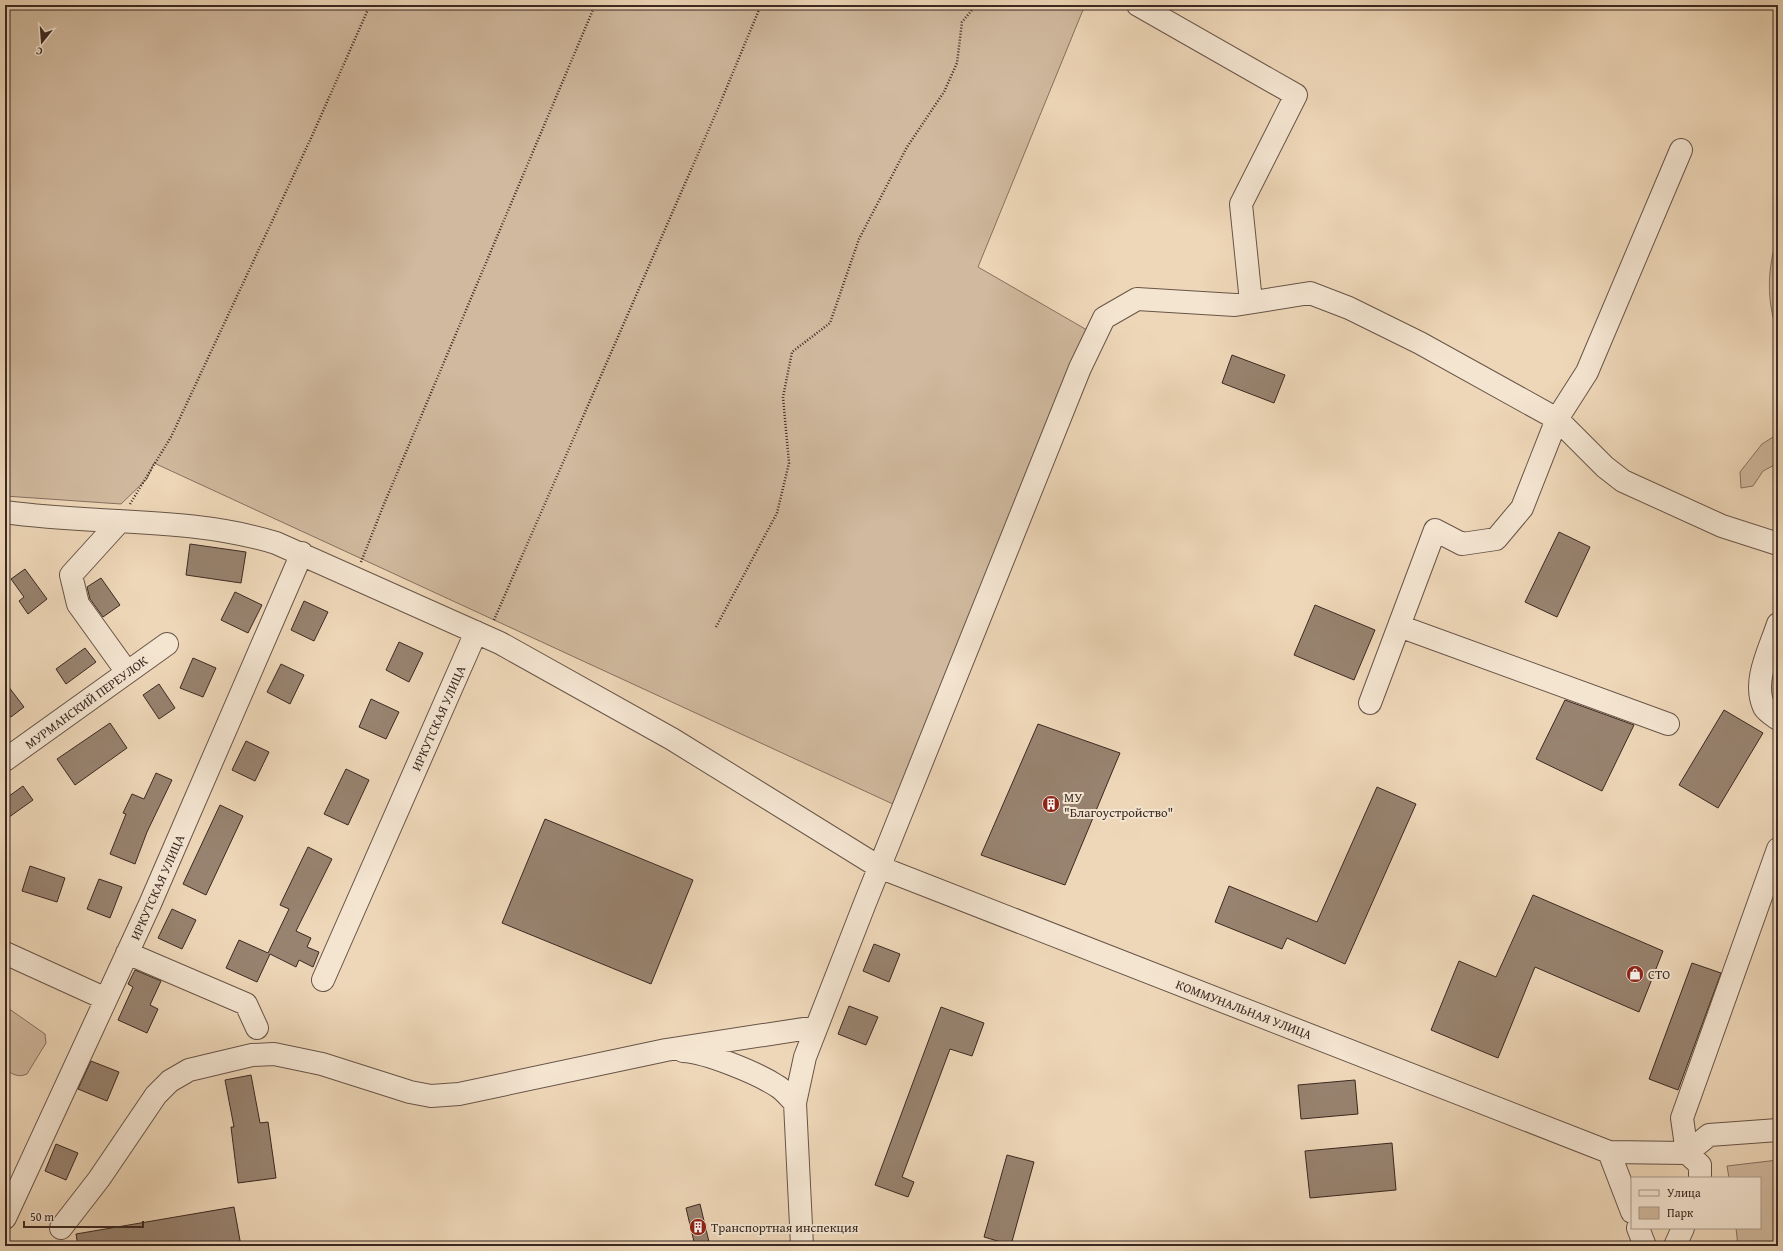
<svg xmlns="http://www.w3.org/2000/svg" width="1783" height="1251" viewBox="0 0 1783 1251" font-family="'Gentium Book Plus',serif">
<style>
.green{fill:#d0b99e;stroke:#867160}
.building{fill:#988370;stroke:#3b2922}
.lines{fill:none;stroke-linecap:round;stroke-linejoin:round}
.minor-casing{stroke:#685448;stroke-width:24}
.path{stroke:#3b2922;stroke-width:2.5;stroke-dasharray:1 2;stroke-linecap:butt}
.minor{stroke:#f4e5d1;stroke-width:22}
.labels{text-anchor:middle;stroke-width:4;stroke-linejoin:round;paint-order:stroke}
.street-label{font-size:13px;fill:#3b2922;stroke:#f4e5d1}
.poi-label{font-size:13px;fill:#3b2922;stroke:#f4e5d1;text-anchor:start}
</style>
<rect width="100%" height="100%" fill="#eed7b8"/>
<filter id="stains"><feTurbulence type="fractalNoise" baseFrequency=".005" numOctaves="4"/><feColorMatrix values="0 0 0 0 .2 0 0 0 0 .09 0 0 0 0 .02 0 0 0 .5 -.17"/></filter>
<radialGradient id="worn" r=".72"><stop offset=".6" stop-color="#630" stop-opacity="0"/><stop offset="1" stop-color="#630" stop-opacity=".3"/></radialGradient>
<path class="green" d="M5,5h1080l-107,262 109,63 -192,475 -741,-342 -7,16 -26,25 -116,-8z
M1778,234v100c-12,-34 -11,-65 0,-100z
M1778,434v29l-15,8 -10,15 -12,2 -1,-16 22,-28z
M5,1006l40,28 1,9 -19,31c-9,4 -15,0 -22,-5z
M1778,1160v86h-40l-2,-18h24v-50h-31l-2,-12z"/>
<path class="building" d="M1232,355l53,20 -11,28 -52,-20z
M1559,532l31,15 -33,70 -32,-15z
M190,544l56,8 -5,31 -55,-8z
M25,569l22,30 -19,15 -9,-13 5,-4 -13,-18z
M101,578l19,27 -17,12 -13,-18 -3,-12z
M235,592l27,13 -14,28 -27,-13z
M304,601l24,11 -14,29 -23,-11z
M1315,605l60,25 -21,50 -60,-25z
M399,642l24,11 -14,29 -23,-12z
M85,648l11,14 -30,22 -10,-15z
M193,658l23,10 -13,29 -23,-9z
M281,664l23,11 -14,29 -23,-12z
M5,682l19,25 -13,10 -6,-7z
M159,684l16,24 -16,11 -16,-24z
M371,699l28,13 -13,27 -27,-12z
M1565,700l69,25 -32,66 -66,-32z
M1724,710l39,23 -45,75 -39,-23z
M110,723l17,25 -52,37 -18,-26z
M1038,724l82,29 -55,132 -84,-30z
M246,741l23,11 -14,29 -23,-11z
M346,769l23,11 -21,45 -24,-11z
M156,773l16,7 -25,52 -12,32 -25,-10 16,-40 -3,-1 9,-19 12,5z
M23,786l10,14 -28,20v-21z
M1377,787l39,17 -71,160 -58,-26 -5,11 -67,-27 14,-36 88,36z
M220,805l23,11 -37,79 -23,-11z
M545,819l148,61 -42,104 -149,-61z
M308,847l24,12 -36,72 15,7 -4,9 12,5 -6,15 -14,-7 -3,7 -26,-13 -13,28 -31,-14 13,-28 29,13 21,-44 -9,-4z
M30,866l35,12 -8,24 -35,-11z
M99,879l23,8 -12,31 -23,-9z
M1533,895l130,56 -24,61 -104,-45 -37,91 -67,-28 28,-69 37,16z
M172,909l24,11 -14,29 -24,-11z
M874,944l26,10 -11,28 -26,-11z
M1692,963l29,10 -43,117 -29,-11z
M135,970l26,11 -11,24 8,4 -11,24 -29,-13 15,-33 -5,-3z
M849,1006l29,11 -12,28 -28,-11z
M941,1007l43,16 -12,33 -22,-7 -48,128 12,5 -6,15 -33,-12z
M91,1061l28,11 -12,29 -29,-12z
M251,1075l9,48 8,-1 8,56 -38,5 -7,-56h3l-9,-47z
M1355,1080l3,34 -57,5 -3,-34z
M1392,1143l4,47 -86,8 -5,-47z
M56,1144l22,9 -12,27 -21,-9z
M1007,1155l27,7 -23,83 -27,-8z
M700,1204l10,42h-15l-9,-38z
M234,1207l7,39h-163l-2,-12z"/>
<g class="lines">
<defs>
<path id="minor" d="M1138,5l158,90 -55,109 10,98
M5,512c90,13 183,4 271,31l224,100 172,96 207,128 730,285 78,1 13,12v13
M120,521l-49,54 7,29 49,68
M1778,624c-8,25 -26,57 -14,83 3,5 10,9 14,12
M1399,626l269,98
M1370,703l65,-173 27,14 34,-5 26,-31 35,-89 30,-47 94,-222
M5,760l162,-116
M5,953l101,46
M127,953l119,51 11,24
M323,980l153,-348
M683,1051c23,1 74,22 94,35 7,4 12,11 18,17
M1609,1152l23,60
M1687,1153l-5,-35 96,-269
M1687,1153l22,-18 69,-5
M5,1218l145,-314 152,-351
M61,1228l38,-49 57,-84 14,-14 19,-11 63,-15 22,-1 48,10 88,28 21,4 28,-2 207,-44 150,-23
M1638,1228l7,18
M802,1246l-7,-143 10,-46 60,-154 215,-535 24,-50 33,-19 98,6 75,-12 39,15 71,35 137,76 48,48 18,14 99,45 56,18
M1675,1246l8,-18"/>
</defs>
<use href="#minor" class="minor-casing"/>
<path class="path" d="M130,504l41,-67 141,-301 58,-131
M361,562l23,-58 211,-499
M494,620l225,-514 42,-101
M716,627l61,-114 12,-50 -6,-66 9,-45 38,-29 29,-84 48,-92 37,-55 13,-29 5,-41 14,-17"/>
<use href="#minor" class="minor"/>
</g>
<defs>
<symbol id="building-disc" viewBox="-11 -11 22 22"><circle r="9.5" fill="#8f2418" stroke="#f4e5d1"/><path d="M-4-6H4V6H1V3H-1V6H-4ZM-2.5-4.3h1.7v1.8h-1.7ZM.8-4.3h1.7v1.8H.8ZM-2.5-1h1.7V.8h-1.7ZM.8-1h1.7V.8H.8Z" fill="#fff"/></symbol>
<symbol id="shop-disc" viewBox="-11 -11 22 22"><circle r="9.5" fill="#8f2418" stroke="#f4e5d1"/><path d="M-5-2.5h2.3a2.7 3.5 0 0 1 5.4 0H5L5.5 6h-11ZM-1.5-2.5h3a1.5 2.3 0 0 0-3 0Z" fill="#fff"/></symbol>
</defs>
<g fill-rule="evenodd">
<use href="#building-disc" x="1041" y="794" width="20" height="20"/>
<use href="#shop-disc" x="1625" y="964" width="20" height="20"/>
<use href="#building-disc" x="688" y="1217" width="20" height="20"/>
</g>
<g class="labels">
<g class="street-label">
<text transform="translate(86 702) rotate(-36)" y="5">МУРМАНСКИЙ ПЕРЕУЛОК</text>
<text transform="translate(438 718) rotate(-66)" y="5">ИРКУТСКАЯ УЛИЦА</text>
<text transform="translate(157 887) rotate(-66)" y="5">ИРКУТСКАЯ УЛИЦА</text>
<text transform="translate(1244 1009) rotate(21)" y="5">КОММУНАЛЬНАЯ УЛИЦА</text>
</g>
<g class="poi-label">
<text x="1064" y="802">МУ<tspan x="1064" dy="15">"Благоустройство"</tspan></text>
<text x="1648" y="979">СТО</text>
<text x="711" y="1232">Транспортная инспекция</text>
</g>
</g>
<rect width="1783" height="1251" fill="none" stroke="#eed7b8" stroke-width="20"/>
<rect x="6" y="6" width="1771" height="1239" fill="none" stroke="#3b2922" stroke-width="2"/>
<rect x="10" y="10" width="1763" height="1231" fill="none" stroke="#3b2922"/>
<rect x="1631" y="1177" width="130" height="52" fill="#f4e5d1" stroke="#aa9a8b"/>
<rect x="1639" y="1190" width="20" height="6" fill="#f4e5d1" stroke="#aa9a8b"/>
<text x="1667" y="1197" font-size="12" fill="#3b2922">Улица</text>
<rect x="1639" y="1207" width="20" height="12" fill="#d0b99e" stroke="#aa9a8b"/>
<text x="1667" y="1217" font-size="12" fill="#3b2922">Парк</text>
<g transform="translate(42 42) rotate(197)" stroke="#f4e5d1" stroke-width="3" paint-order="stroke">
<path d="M0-3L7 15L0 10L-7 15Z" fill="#3b2922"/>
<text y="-6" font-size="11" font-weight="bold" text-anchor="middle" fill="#3b2922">С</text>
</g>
<path d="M24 1221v6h119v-6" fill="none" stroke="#3b2922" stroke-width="2"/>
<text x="30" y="1221" font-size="12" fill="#3b2922" stroke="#f4e5d1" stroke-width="3" paint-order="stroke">50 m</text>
<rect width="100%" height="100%" filter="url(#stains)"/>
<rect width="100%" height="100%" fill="url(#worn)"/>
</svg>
